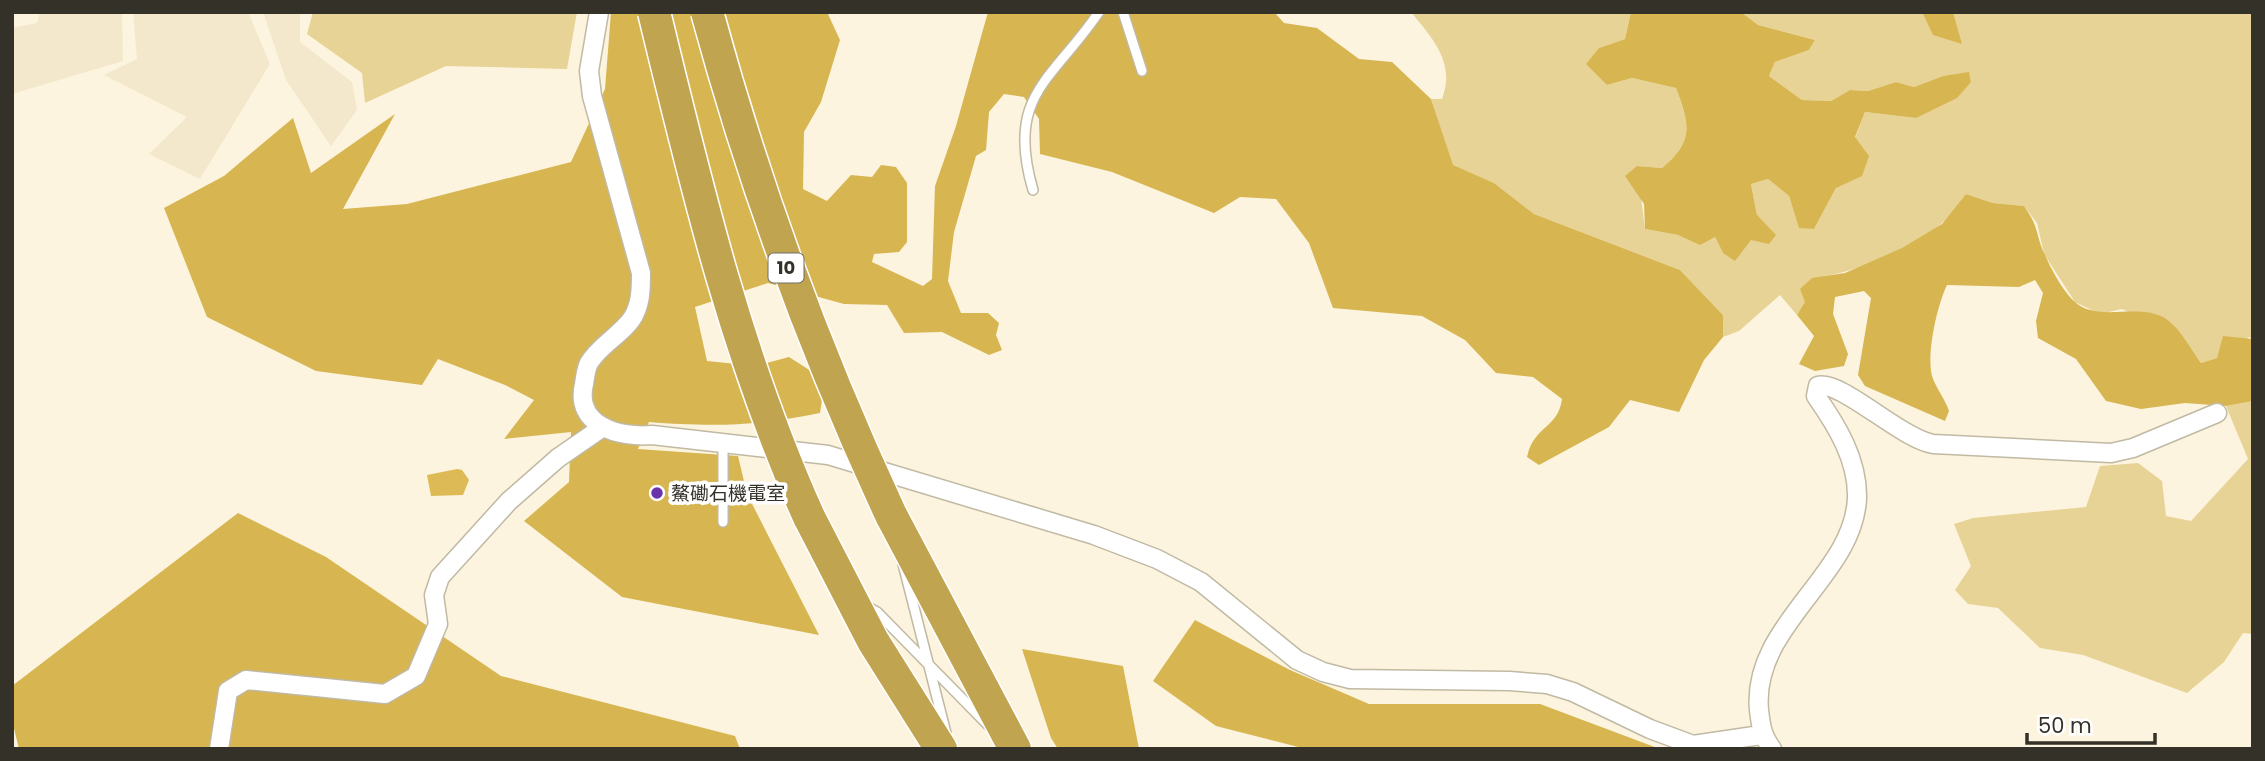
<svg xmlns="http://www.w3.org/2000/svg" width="2265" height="761" viewBox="0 0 2265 761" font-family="Poppins,'Noto Sans SC',sans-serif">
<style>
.built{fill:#f3e8cb}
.green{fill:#e8d397}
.forest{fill:#d7b551}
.water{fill:#ddba56}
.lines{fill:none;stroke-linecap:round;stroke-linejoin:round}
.service-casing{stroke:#c0b9a3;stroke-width:12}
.minor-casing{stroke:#c0b9a3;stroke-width:21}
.motorway-casing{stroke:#fff;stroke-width:35}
.service{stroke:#fff;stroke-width:9}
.minor{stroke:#fff;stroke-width:18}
.motorway{stroke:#c1a450;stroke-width:32}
.motorway-bridge-casing{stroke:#fff;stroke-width:35;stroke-linecap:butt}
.motorway-bridge{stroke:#c1a450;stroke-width:32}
.poi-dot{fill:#6b34ab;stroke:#fff;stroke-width:2.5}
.labels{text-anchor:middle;stroke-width:7;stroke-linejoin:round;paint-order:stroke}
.shield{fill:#fff;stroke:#716f68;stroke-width:2}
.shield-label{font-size:18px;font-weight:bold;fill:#343128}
.poi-label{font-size:19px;fill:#343128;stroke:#fff;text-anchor:start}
</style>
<rect width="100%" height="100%" fill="#fcf4de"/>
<path class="built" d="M40,12h82l1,49 -111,33v-66l25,-5z
M133,12h115l22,52 -70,115 -51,-25 38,-37 -83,-42 33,-16z
M263,12h37v30l52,40 5,28 -26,36 -45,-66z"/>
<path class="green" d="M313,12h264l-10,57 -121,-3 -81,37 -3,-30 -55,-39z
M1411,12h220l-6,27 -26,9 8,37 25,-7 44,10c14,38 18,53 -14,80l-25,-2 8,63 33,6 22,9 15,-7 8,16 34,-38 -6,-31 17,-5 21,17 10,31 15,2 22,-41 29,-76 51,6 55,-36 -2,-9 -26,3 -29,11 -18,-5 -28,9 -18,-1 -19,11 -29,-1 -33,-24 6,-14 34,-12 6,-10 -57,-15 -17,-13h181l11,22 28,9 -8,-31h300v327l-4,-2 -32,21 -16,5 -17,-25 -62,-29 -22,5 -25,-12 -31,-48 -7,-31 -13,-17 -31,-3 -27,-9c-7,9 -15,21 -24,29 -25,24 -84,48 -117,53l-28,39 -17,-20 -41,36 -16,6v-22l-43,-45 -146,-56 -40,-31 -42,-18 -21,-66h11c14,-37 -10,-61 -31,-87z
M2253,401v233l-10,-1 -19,29 -37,31 -104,-38 -43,-7 -42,-40 -30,-4 -13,-14 16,-24 -17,-42 19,-6 113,-11 14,-41 38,-3 24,18 4,35 25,5 57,-62 -22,-53z"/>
<path class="forest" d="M611,12h216l13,28 -19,62 -17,30 -1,57 24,12 24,-26 21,2 9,-12 15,2 11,16v59l-8,10 -25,2 -2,8 51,24 9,-7 3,-93 21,-60 32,-114h286l10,11 33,5 42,31 33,3 39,37 22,66 41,18 40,31 146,56 43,45v22l-19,23 -25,52 -49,-12 -21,27 -70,38 -12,-8c7,-32 31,-28 35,-58l-29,-22 -37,-4 -31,-33 -43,-24 -89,-8 -24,-65 -33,-44 -36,-2 -26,16 -102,-41 -72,-18 -1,-35 -15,-22 -20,-3 -15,18 -3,38 -10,6 -22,76 -6,49 13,32h27l11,10 -3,12 6,15 -13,5 -47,-23 -38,1 -17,-28 -43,-1 -76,-21 -73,24 12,54 49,5 33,-9 36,23 -5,33c-64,13 -107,14 -171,9l-11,27 100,7 9,38 72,141 -197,-38 -98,-76 45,-39 2,-50 -67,7 30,-39 -29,-15 -67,-26 -16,26 -106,-14 -109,-54 -43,-109 60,-32 69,-58 18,55 84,-59 -52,95 64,-5 164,-42 34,-73z
M1631,12h110l17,13 57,15 -6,10 -34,12 -6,14 33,24 29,1 19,-11 18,1 28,-9 18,5 29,-11 26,-4 2,10 -14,16 -41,20 -51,-6 -10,25 14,19 -7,20 -26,12 -22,41 -15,-1 -10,-32 -21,-17 -17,5 6,31 19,20 -7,9 -18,-4 -16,21 -12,-8 -8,-16 -15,8 -22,-10 -33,-6 -1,-25 -19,-28 12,-10 25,2c32,-27 28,-43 14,-80l-44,-10 -25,7 -21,-21 13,-16 26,-9z
M1922,12h31l9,32 -29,-9z
M1966,194l27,9 31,3c16,22 11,29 21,49 6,14 18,36 29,46 22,22 61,2 89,16 16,9 28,32 38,46l16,-5 6,-22 30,3v62l-27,5 -41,-3 -44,6 -35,-8 -30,-42 -38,-21 -2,-17 7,-28 -8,-13 -16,7 -72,-2c-10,21 -19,63 -16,86 1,12 14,27 18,40l-4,10 -80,-35 -7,-11 13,-77 -7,-7 -29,6 -2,17 15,40 -4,12 -29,5 -16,-7 15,-28 -17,-21 8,-13 -5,-13 12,-11 33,-5 57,-25 40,-24z
M238,513l88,44 175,119 234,60 5,13h-721l-7,-29v-34z
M1195,620l95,50 79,34h171l120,45h-354l-90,-23 -63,-45z
M1022,649l101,17 16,83h-81l-7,-11z"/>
<path class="water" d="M457,469l5,1 7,10 -6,15 -32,1 -4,-21z"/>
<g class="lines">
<defs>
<path id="service" d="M1123,12l19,59
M1033,190c-28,-95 20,-110 66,-178
M723,522v-80
M903,564l43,169
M866,606l11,6 111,113"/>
<path id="minor" d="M599,12l-10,59 3,25 49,177c0,16 0,33 -10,47 -12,16 -32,26 -42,43 -3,5 -4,15 -5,21 -10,42 36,54 68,51l176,20 266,80 63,24 44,23 96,78 26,12 27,7 159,2 38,3 26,8 77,37 43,16 68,-10
M219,749l9,-58 18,-11 139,14 31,-18 22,-52 -4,-29 6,-18 69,-76 49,-43 45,-31
M1772,749c-10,-14 -11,-22 -13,-39 -8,-85 95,-134 98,-212 1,-38 -20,-72 -41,-102l2,-10c23,-6 82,52 115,58l178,9 22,-5 84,-35"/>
<path id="motorway" d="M891,515l124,234
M809,517l64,124 68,108"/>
</defs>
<use href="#service" class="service-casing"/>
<use href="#minor" class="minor-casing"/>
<use href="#motorway" class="motorway-casing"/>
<use href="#service" class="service"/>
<use href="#minor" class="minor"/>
<use href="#motorway" class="motorway"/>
<defs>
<path id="motorway-bridge" d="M654,12c42,173 82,343 155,505
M707,12c47,173 108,340 184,503"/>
</defs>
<use href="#motorway-bridge" class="motorway-bridge-casing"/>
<use href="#motorway-bridge" class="motorway-bridge"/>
</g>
<circle class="poi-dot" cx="657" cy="493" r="7"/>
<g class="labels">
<rect class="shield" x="768.5" y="253.5" width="35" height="29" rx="5"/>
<g class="shield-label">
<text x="786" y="274">10</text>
</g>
<g class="poi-label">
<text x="671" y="500">鰲磡石機電室</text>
</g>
</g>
<rect width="2265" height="761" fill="none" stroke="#343128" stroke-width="28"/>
<path d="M2027 733v10h128v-10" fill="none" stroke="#343128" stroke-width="3.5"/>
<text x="2038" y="733" font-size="21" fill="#343128" stroke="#ffffff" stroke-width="5" paint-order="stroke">50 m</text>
</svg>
